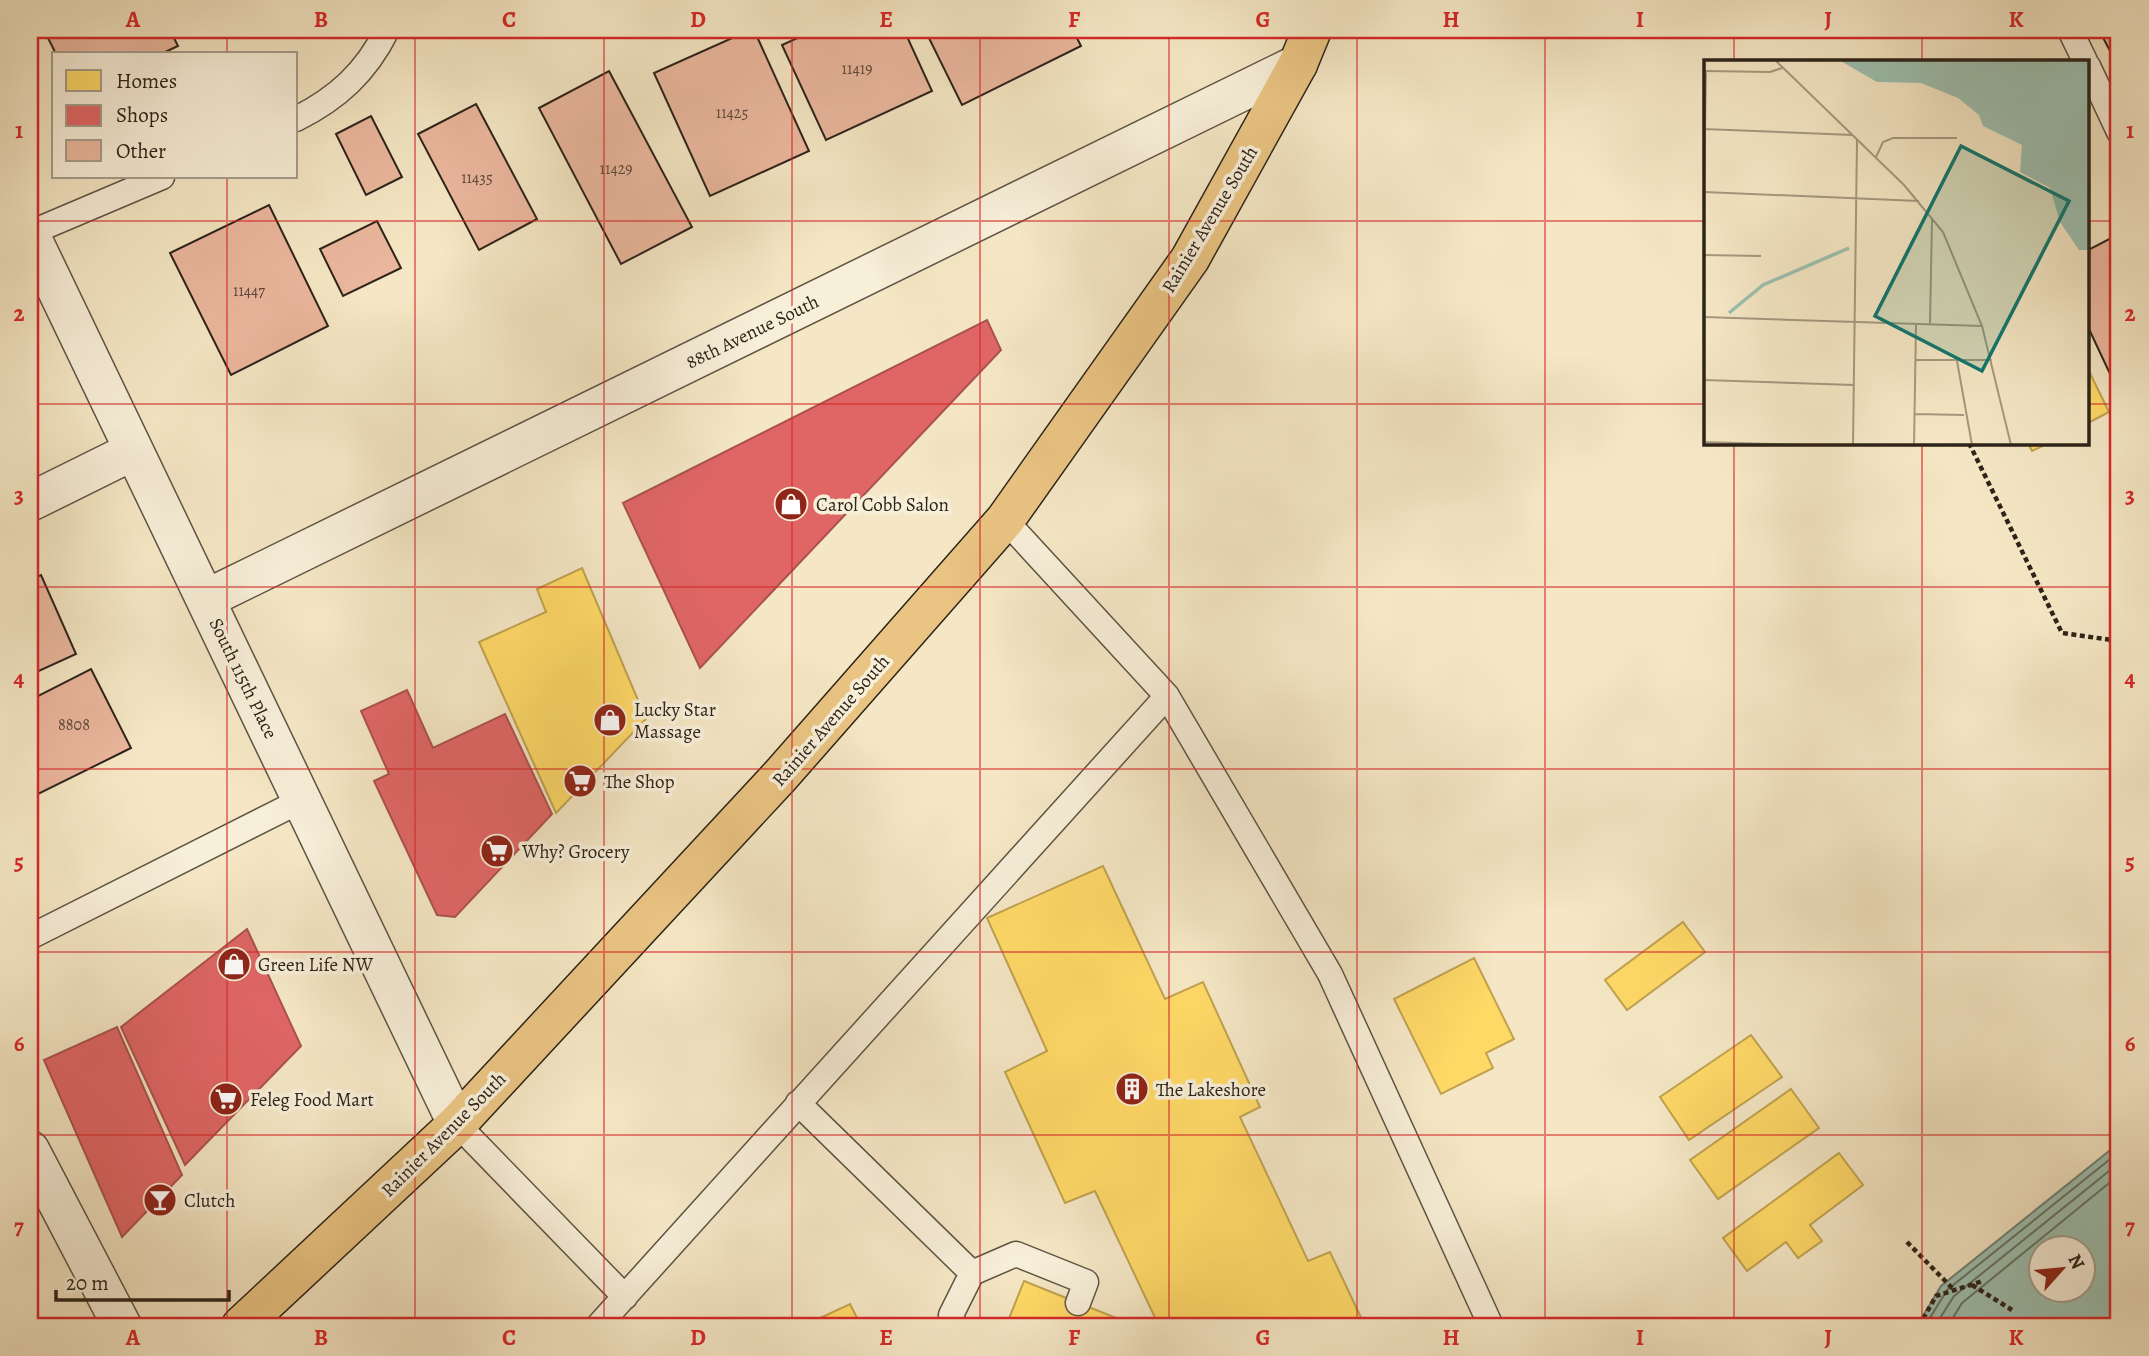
<svg xmlns="http://www.w3.org/2000/svg" width="2149" height="1356" viewBox="0 0 2149 1356" font-family="Alegreya,serif">
<style>
.water{fill:#9dc0b0;stroke:#708174;stroke-width:2;fill-rule:evenodd}
.homes{fill:#ffd966;stroke:#c0a24f;stroke-width:2}
.shops{fill:#e06666;stroke:#aa524f;stroke-width:2}
.lines{fill:none;stroke-linecap:round;stroke-linejoin:round}
.shore{stroke:#647264;stroke-width:2}
.building{fill:#ebb79e;stroke:#2c2319;stroke-width:2}
.service-casing{stroke:#5e5444;stroke-width:27}
.minor-casing{stroke:#5e5444;stroke-width:41}
.primary-casing{stroke:#2c2319;stroke-width:41}
.path{stroke:#2c2319;stroke-width:4.5;stroke-dasharray:5 3.5;stroke-linecap:butt}
.service{stroke:#f8efd9;stroke-width:24}
.minor{stroke:#f8efd9;stroke-width:38}
.primary{stroke:#eac482;stroke-width:38}
.grid{fill:none;stroke:#d62828;stroke-width:2;stroke-opacity:0.55}
.labels{text-anchor:middle;stroke-width:7;stroke-linejoin:round;paint-order:stroke}
.number-label{font-size:16px;fill:#5c483a}
.street-label{font-size:19px;fill:#2c2319;stroke:#f8efd9}
.poi-label{font-size:19px;fill:#2c2319;stroke:#f8efd9;text-anchor:start}
.inset-river{fill:none;stroke:#9dc0b0;stroke-width:3.5}
.inset-road{fill:none;stroke:#a59980;stroke-width:2}
.view{fill:#0f766e;fill-opacity:0.15;stroke:#0f766e;stroke-width:3.5}
.inset-edge{fill:none;stroke:#2c2319;stroke-width:3.5}
.neatline{fill:none;stroke:#d62828;stroke-width:2.5}
.grid-label{font-size:23px;text-anchor:middle;font-weight:bold;fill:#d62828}
</style>
<rect width="100%" height="100%" fill="#f5e7c5"/>
<filter id="stains"><feTurbulence type="fractalNoise" baseFrequency=".00286" numOctaves="4"/><feColorMatrix values="0 0 0 0 .2 0 0 0 0 .09 0 0 0 0 .02 0 0 0 .5 -.17"/></filter>
<radialGradient id="worn" r=".72"><stop offset=".6" stop-color="#630" stop-opacity="0"/><stop offset="1" stop-color="#630" stop-opacity=".3"/></radialGradient>
<path class="water" d="M2119,1143v183h-202l24,-40zM2040,1248h42v42h-42z"/>
<path class="homes" d="M2088,369l21,43 -21,11z
M2028,443h21l-17,8z
M582,568l64,151 -90,94 -77,-171 67,-30 -9,-23z
M1103,866l62,133 38,-17 57,125 -20,10 68,144 22,-9 35,74h-206l-64,-135 -30,12 -60,-131 42,-21 -60,-133z
M1683,922l22,30 -78,58 -22,-30z
M1474,958l40,81 -28,14 7,15 -52,26 -47,-95z
M1751,1035l31,42 -93,63 -29,-43z
M1791,1089l28,39 -101,71 -28,-39z
M1839,1153l24,32 -53,40 12,16 -24,17 -12,-16 -39,29 -24,-33z
M1024,1281l112,45h-130z
M850,1304l11,22h-58z"/>
<path class="shops" d="M987,320l14,30 -301,318 -77,-165z
M407,690l26,58 72,-34 47,100 -97,103 -18,-2 -63,-134 15,-7 -28,-63z
M247,929l54,117 -116,119 -64,-138z
M117,1027l65,148 -60,62 -78,-177z"/>
<g class="lines">
<path class="shore" d="M1925,1326l22,-36 172,-138
M1935,1326l19,-30 165,-133
M1948,1326l14,-23 157,-128"/>
</g>
<path class="building" d="M44,30h126l8,16 -17,8h-105z
M750,30h4l55,121 -99,45 -56,-123z
M815,30h89l28,61 -106,49 -44,-95z
M925,30h148l8,16 -119,59z
M2099,30h20v38z
M609,71l83,156 -71,37 -82,-156z
M476,104l61,115 -58,31 -61,-116z
M371,116l31,61 -36,18 -30,-61z
M269,205l59,121 -97,49 -61,-122z
M377,221l24,47 -58,28 -23,-47z
M2119,234v159l-31,-66v-77z
M41,575l35,79 -46,21v-95z
M91,669l40,79 -101,50v-98z"/>
<g class="lines">
<defs>
<path id="service" d="M2070,30l15,31
M2088,66l31,66
M296,119c42,-21 70,-47 91,-89
M30,233l132,-56
M1005,520l162,176 163,278 161,352
M30,937l272,-137
M798,1103l174,170
M457,1124l168,173
M598,1326l569,-630
M955,1326l-4,-11 21,-42 44,-19 70,28 -8,21"/>
<path id="minor" d="M30,234l427,890
M30,502l103,-51
M206,599l1092,-535
M30,1150l92,176"/>
<path id="primary" d="M241,1326l216,-202 324,-349 224,-255 185,-261 108,-195 14,-34"/>
</defs>
<use href="#service" class="service-casing"/>
<use href="#minor" class="minor-casing"/>
<use href="#primary" class="primary-casing"/>
<path class="path" d="M1969,443l93,190 57,8
M1907,1242l47,48
M1972,1285l40,25
M1919,1326l17,-30 47,-15"/>
<use href="#service" class="service"/>
<use href="#minor" class="minor"/>
<use href="#primary" class="primary"/>
</g>
<path class="grid" d="M227,30v24M415,30v1296M604,30v1296M792,30v1296M980,30v1296M1169,30v1296M1357,30v1296M1545,30v1296M1734,30v31M1922,30v31M227,177v1149M30,221h1676M2088,221h31M30,404h1676M2088,404h31M1734,443v883M1922,443v883M30,587h2089M30,769h2089M30,952h2089M30,1135h2089"/>
<defs>
<symbol id="shop-disc" viewBox="-11 -11 22 22"><circle r="9.5" fill="#8f2418" stroke="#f8efd9"/><path d="M-5-2.5h2.3a2.7 3.5 0 0 1 5.4 0H5L5.5 6h-11ZM-1.5-2.5h3a1.5 2.3 0 0 0-3 0Z" fill="#fff"/></symbol>
<symbol id="supermarket-disc" viewBox="-11 -11 22 22"><circle r="9.5" fill="#8f2418" stroke="#f8efd9"/><path d="M-6-5.5h2.5l.6 2H6L4.5 2H-2.5L-4.4-4H-6ZM-1.5 3.2a1.3 1.3 0 1 0 .1 0ZM3 3.2a1.3 1.3 0 1 0 .1 0Z" fill="#fff"/></symbol>
<symbol id="building-disc" viewBox="-11 -11 22 22"><circle r="9.5" fill="#8f2418" stroke="#f8efd9"/><path d="M-4-6H4V6H1V3H-1V6H-4ZM-2.5-4.3h1.7v1.8h-1.7ZM.8-4.3h1.7v1.8H.8ZM-2.5-1h1.7V.8h-1.7ZM.8-1h1.7V.8H.8Z" fill="#fff"/></symbol>
<symbol id="bar-disc" viewBox="-11 -11 22 22"><circle r="9.5" fill="#8f2418" stroke="#f8efd9"/><path d="M-6-5H6L.8 .8V4.5H3.5V6h-7V4.5H-.8V.8Z" fill="#fff"/></symbol>
</defs>
<g fill-rule="evenodd">
<use href="#shop-disc" x="772" y="485" width="38" height="38"/>
<use href="#shop-disc" x="591" y="701" width="38" height="38"/>
<use href="#supermarket-disc" x="561" y="762" width="38" height="38"/>
<use href="#supermarket-disc" x="478" y="832" width="38" height="38"/>
<use href="#shop-disc" x="215" y="945" width="38" height="38"/>
<use href="#building-disc" x="1113" y="1070" width="38" height="38"/>
<use href="#supermarket-disc" x="207" y="1080" width="38" height="38"/>
<use href="#bar-disc" x="141" y="1181" width="38" height="38"/>
</g>
<g class="labels">
<g class="number-label">
<text x="857" y="74">11419</text>
<text x="732" y="118">11425</text>
<text x="616" y="174">11429</text>
<text x="477" y="183">11435</text>
<text x="249" y="296">11447</text>
<text x="74" y="730">8808</text>
</g>
<g class="street-label">
<text transform="translate(1209 219) rotate(-59)" y="7">Rainier Avenue South</text>
<text transform="translate(752 331) rotate(-26)" y="7">88th Avenue South</text>
<text transform="translate(244 678) rotate(64)" y="7">South 115th Place</text>
<text transform="translate(830 720) rotate(-49)" y="7">Rainier Avenue South</text>
<text transform="translate(443 1134) rotate(-45)" y="7">Rainier Avenue South</text>
</g>
<g class="poi-label">
<text x="816" y="511">Carol Cobb Salon</text>
<text x="634" y="716">Lucky Star<tspan x="634" dy="22">Massage</tspan></text>
<text x="604" y="788">The Shop</text>
<text x="522" y="858">Why? Grocery</text>
<text x="258" y="971">Green Life NW</text>
<text x="1156" y="1096">The Lakeshore</text>
<text x="250" y="1106">Feleg Food Mart</text>
<text x="184" y="1207">Clutch</text>
</g>
</g>
<g transform="translate(1704 60)">
<rect width="385" height="385" fill="#f5e7c5"/>
<path d="M135,0h250v190h-10l-19,-28 -10,-34 -30,-16 2,-27 -39,-19 -4,-11 -21,-17 -37,-15 -44,-1z" fill="#9dc0b0"/>
<path class="inset-river" d="M25,253l34,-28 86,-37"/>
<path class="inset-road" d="M71,0l129,125 39,47 39,94 29,119M0,11l66,1 12,-4M0,69l149,6M172,97l7,-15 10,-4h64M0,124l2,-113M0,132l215,9M0,195l57,1M0,257l278,9M226,264l2,-105M211,300h77M253,301l15,84M0,320l150,5M211,354l49,1M0,382l101,3M149,385l4,-305M210,385l2,-121"/>
<path class="view" d="M257,86l108,55 -87,170 -107,-55z"/>
<rect width="385" height="385" class="inset-edge"/>
</g>
<rect width="2149" height="1356" fill="none" stroke="#f5e7c5" stroke-width="77"/>
<rect x="52" y="52" width="245" height="126" fill="#f8efd9" stroke="#a69d8c" stroke-width="2"/>
<rect x="66" y="70" width="35" height="21" fill="#ffd966" stroke="#a69d8c" stroke-width="2"/>
<text x="116" y="88" font-size="21" fill="#2c2319">Homes</text>
<rect x="66" y="105" width="35" height="21" fill="#e06666" stroke="#a69d8c" stroke-width="2"/>
<text x="116" y="122" font-size="21" fill="#2c2319">Shops</text>
<rect x="66" y="140" width="35" height="21" fill="#ebb79e" stroke="#a69d8c" stroke-width="2"/>
<text x="116" y="158" font-size="21" fill="#2c2319">Other</text>
<g transform="translate(2062 1269) rotate(63)"><circle r="33" fill="#f8efd9" stroke="#a69d8c" stroke-width="2"/>
<path d="M0-5L12 26L0 18L-12 26Z" fill="#8f2418"/>
<text y="-10" font-size="19" font-weight="bold" text-anchor="middle" fill="#2c2319">N</text>
</g>
<path d="M56 1290v10h173v-10" fill="none" stroke="#2c2319" stroke-width="3.5"/>
<text x="66" y="1290" font-size="21" fill="#2c2319" stroke="#f8efd9" stroke-width="5" paint-order="stroke">20 m</text>
<rect x="38" y="38" width="2072" height="1280" class="neatline"/>
<g class="grid-label">
<text x="133" y="27">A</text>
<text x="321" y="27">B</text>
<text x="509" y="27">C</text>
<text x="698" y="27">D</text>
<text x="886" y="27">E</text>
<text x="1074" y="27">F</text>
<text x="1263" y="27">G</text>
<text x="1451" y="27">H</text>
<text x="1640" y="27">I</text>
<text x="1828" y="27">J</text>
<text x="2016" y="27">K</text>
<text x="19" y="138">1</text>
<text x="2130" y="138">1</text>
<text x="19" y="321">2</text>
<text x="2130" y="321">2</text>
<text x="19" y="503">3</text>
<text x="2130" y="503">3</text>
<text x="19" y="686">4</text>
<text x="2130" y="686">4</text>
<text x="19" y="869">5</text>
<text x="2130" y="869">5</text>
<text x="19" y="1051">6</text>
<text x="2130" y="1051">6</text>
<text x="19" y="1234">7</text>
<text x="2130" y="1234">7</text>
<text x="133" y="1345">A</text>
<text x="321" y="1345">B</text>
<text x="509" y="1345">C</text>
<text x="698" y="1345">D</text>
<text x="886" y="1345">E</text>
<text x="1074" y="1345">F</text>
<text x="1263" y="1345">G</text>
<text x="1451" y="1345">H</text>
<text x="1640" y="1345">I</text>
<text x="1828" y="1345">J</text>
<text x="2016" y="1345">K</text>
</g>
<rect width="100%" height="100%" filter="url(#stains)"/>
<rect width="100%" height="100%" fill="url(#worn)"/>
</svg>
